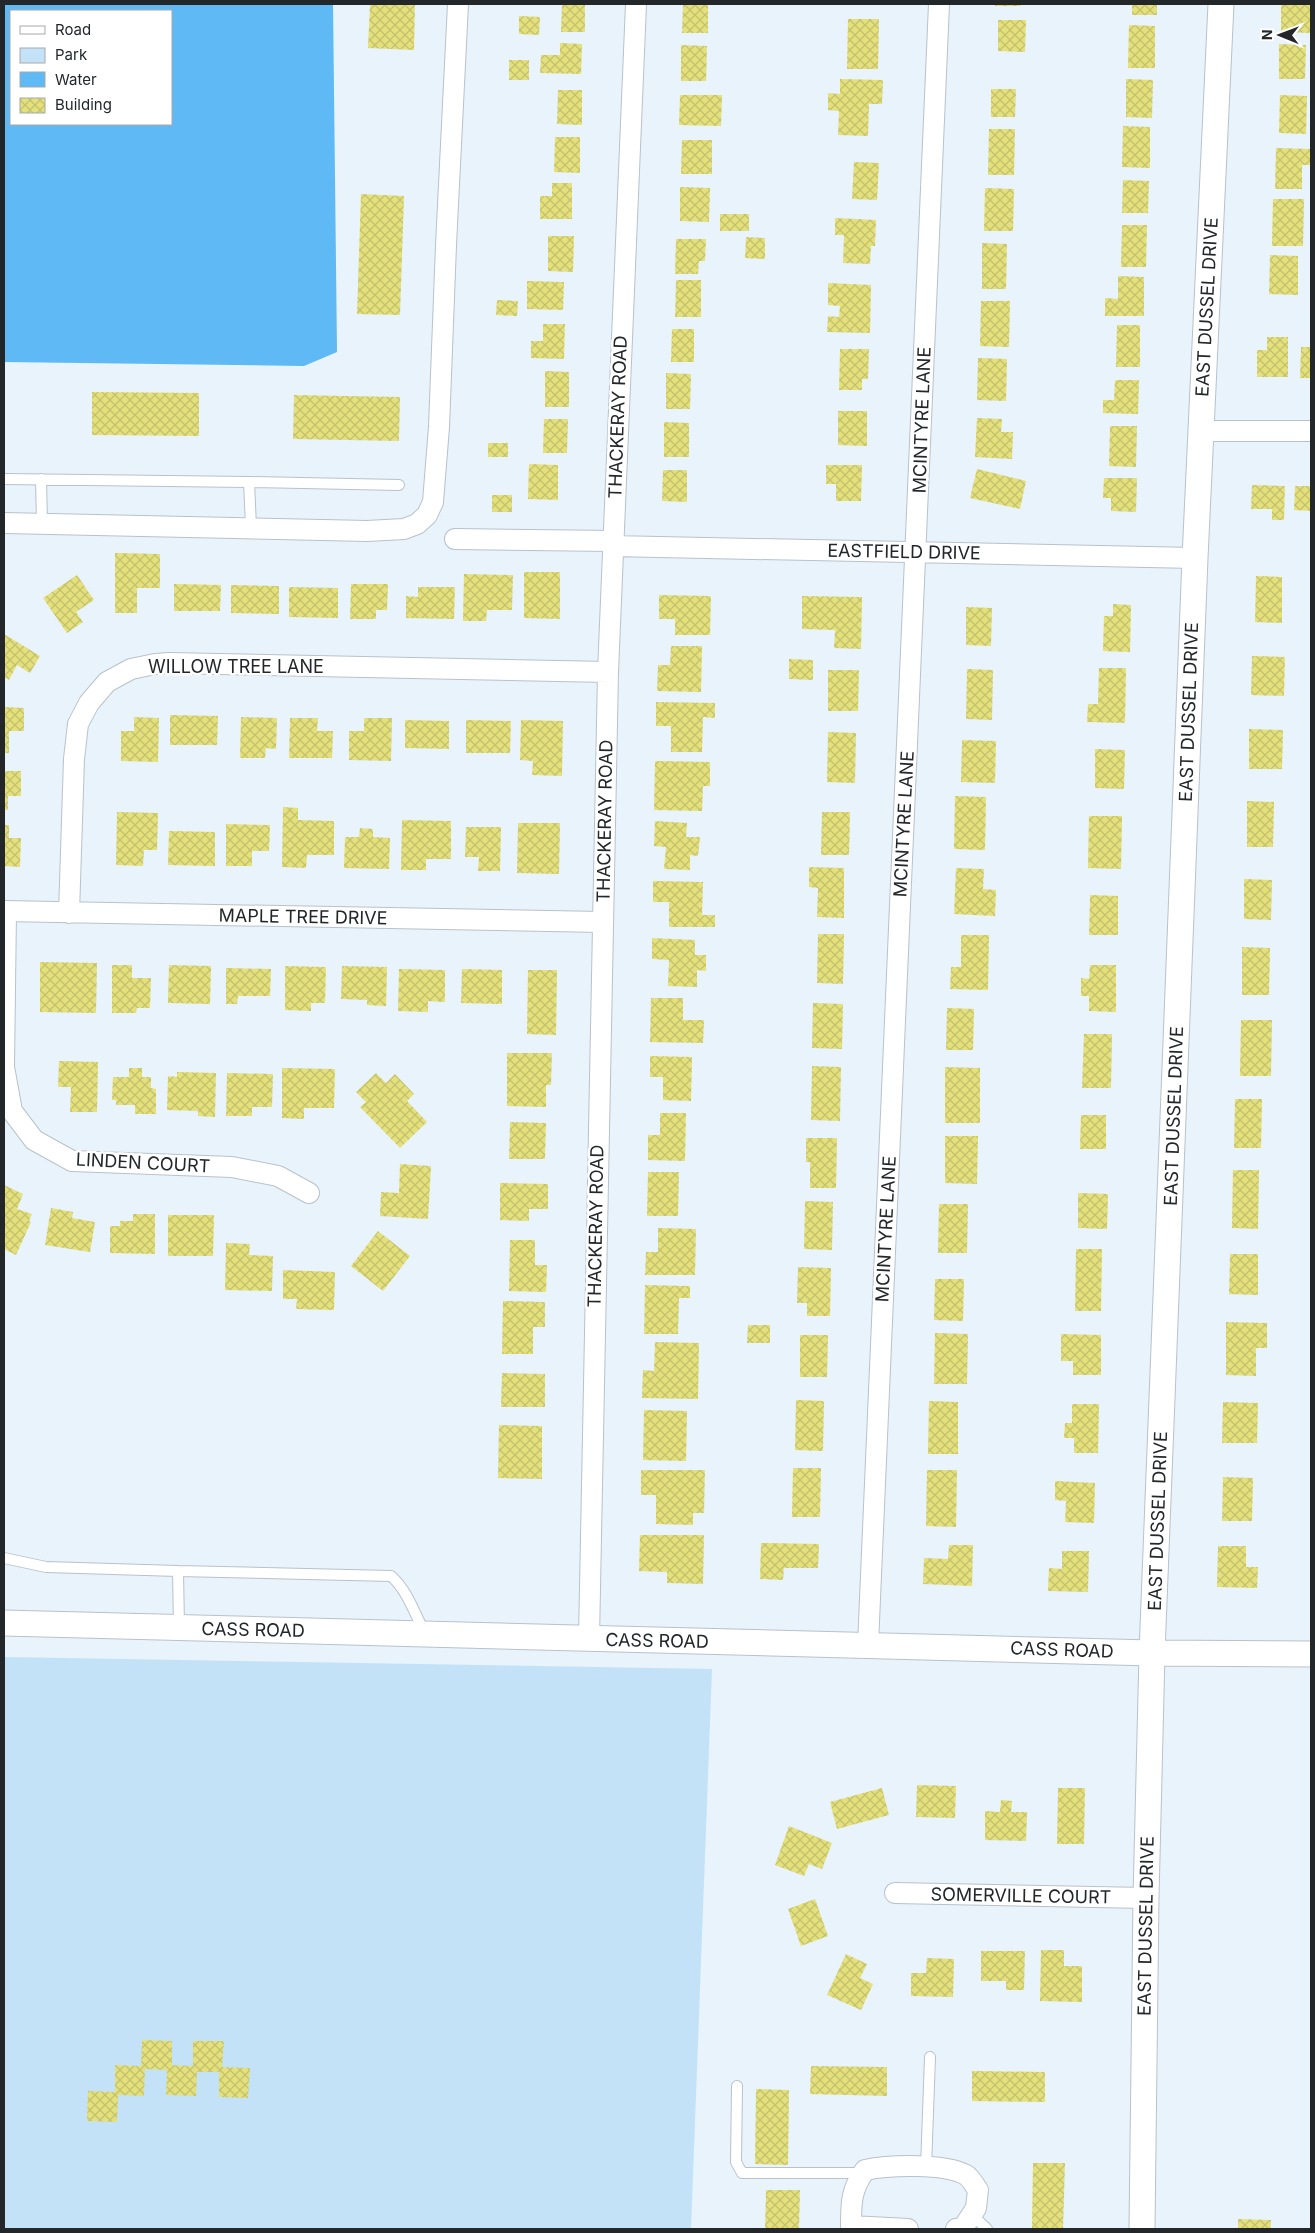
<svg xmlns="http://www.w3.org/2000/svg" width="1315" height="2233" viewBox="0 0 1315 2233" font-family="Inter,sans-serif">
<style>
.green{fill:#c3e2f8}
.water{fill:#5eb9f5;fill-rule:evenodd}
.building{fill:url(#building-cross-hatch)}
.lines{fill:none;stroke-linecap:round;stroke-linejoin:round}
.service-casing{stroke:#b8c2ca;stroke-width:12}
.minor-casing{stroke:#b8c2ca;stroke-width:22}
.tertiary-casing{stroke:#b8c2ca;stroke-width:27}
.service{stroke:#fff;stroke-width:10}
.minor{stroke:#fff;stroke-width:20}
.tertiary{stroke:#fff;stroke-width:25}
.labels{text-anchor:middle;stroke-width:5;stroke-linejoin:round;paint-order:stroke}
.street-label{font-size:18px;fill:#23272a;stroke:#fff}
</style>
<defs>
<pattern id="building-cross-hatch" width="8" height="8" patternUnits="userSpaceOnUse" patternTransform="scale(1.25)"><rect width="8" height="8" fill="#e4e17d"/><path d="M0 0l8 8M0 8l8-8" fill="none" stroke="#c3c16c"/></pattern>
</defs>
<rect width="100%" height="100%" fill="#e9f3fb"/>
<path class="green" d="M4,1657l708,12 -21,560h-687z"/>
<path class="water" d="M4,4h329l4,348 -33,14 -300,-4zM11,11h160v113h-160z"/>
<path class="building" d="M370,4h45l-1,46 -46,-2z
M562,4h23v28h-24z
M683,4h25v29h-26z
M995,4h26v2h-26z
M1132,4h25v11h-25z
M1281,4h30l-1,29 -29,-1z
M519,16l21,1 -1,18 -20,-1z
M848,19h31l-1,50h-31z
M998,20h28l-1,32 -27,-1z
M1129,25l26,1v42h-27z
M560,43l22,1 -1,30 -41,-1 1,-18h19z
M1279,44l27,1 -1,34h-26z
M681,45l26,1 -1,35h-25z
M509,60h20v20h-20z
M840,79l43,1 -1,24h-13l-1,32 -30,-1 1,-24 -11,-1v-17l12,1z
M1126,79l27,1 -1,38 -26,-1z
M991,89h25l-1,28h-24z
M558,90h24v35l-25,-1z
M680,95h42l-1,31 -42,-1z
M1280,95l27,1 -1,38 -27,-1z
M1123,126l27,1v41l-28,-1z
M989,129h26l-1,46h-26z
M555,137h25v36l-26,-1z
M682,140h30v34h-31z
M1276,148l35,1v16h-9v24h-27z
M854,162l25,1 -2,37 -25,-1z
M1123,180l26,1 -1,32h-26z
M552,183h20v36h-32v-23h12z
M680,187l30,1 -1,34 -29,-1z
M985,188l29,1 -1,42h-29z
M361,194l43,2 -4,119 -43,-1z
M1273,199h31l-1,47h-31z
M720,214h29v17h-29z
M835,218l41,2 -1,26h-4l-1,18 -27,-1 1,-28h-9z
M1122,225h25l-1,42h-25z
M548,236h26l-1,36 -25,-1z
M746,237l19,1v21l-20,-1z
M676,239h30l-1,22h-6l-1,13h-23z
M982,243l25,1 -1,45h-24z
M1270,255l28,1v39l-29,-1z
M1118,276l26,1v39h-39v-18l13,1z
M676,280h25v37h-26z
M527,281l37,1 -1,28 -36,-1z
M828,283l43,2 -1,48 -43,-1 1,-16 11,1 1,-11 -12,-1z
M497,300l21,1 -1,15 -21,-1z
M981,301h29l-1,46 -29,-1z
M543,324h22l-1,35 -33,-1v-17h12z
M1117,325h23v42h-24z
M672,329h22v33h-23z
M1267,337h21v40h-31v-27h10z
M1301,347h10v31h-11z
M840,349h29l-1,30h-6v11h-23z
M978,358l29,1 -1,42 -29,-1z
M545,371l24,1v35h-24z
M666,373l25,1 -1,35h-24z
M1115,380h24l-1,34 -35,-1v-13h11z
M92,392l107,1v43l-107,-1z
M294,395l106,2 -1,44 -106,-2z
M838,411h29v35l-29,-1z
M977,418l25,1 -1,13h12l-1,27 -37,-2z
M544,419h24l-1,34h-24z
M664,422l25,1v34h-25z
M1110,426h27l-1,41 -27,-1z
M488,443h20v14h-20z
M529,464l29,1v35l-30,-1z
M826,465h36l-1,36h-25v-17h-10z
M977,469l49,12 -6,28 -50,-11z
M663,470h24v32l-25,-1z
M1104,478h33l-1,34 -25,-1v-13h-8z
M1252,485l33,1 -1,34h-12v-11h-21z
M1295,486h16v25l-17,-1z
M492,495h20v17h-20z
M115,553l45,1v34h-23v25h-22z
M524,572h36v47l-36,-1z
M464,574l49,1 -1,35h-25l-1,11h-23z
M77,575l17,25 -18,12 7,10 -16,11 -24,-35z
M1256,576l26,1v46l-27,-1z
M174,584l47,1 -1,26h-46z
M351,584h37l-1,26h-11v9h-26z
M231,585l48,1v28l-48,-1z
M289,587l49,1v30l-49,-1z
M418,587h37l-1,32 -48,-1v-22l12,1z
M659,595l52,1 -1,39h-35v-16h-16z
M802,596l60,1 -1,52 -27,-1 1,-18 -33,-1z
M1113,604l18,1 -1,47 -27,-1 1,-35h9z
M966,607l26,1 -1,38 -25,-1z
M4,634l36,22 -10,17 -13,-8 -8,15 -5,-3z
M671,646h31l-1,46 -44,-1 1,-26h12z
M1252,656l33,1 -1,39 -33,-1z
M789,659l24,1v20l-24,-1z
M1099,668h27l-1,55 -38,-1 1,-18h10z
M967,669l26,1 -1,50 -26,-1z
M828,670h31l-1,41h-30z
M656,702l59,1v15l-12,-1 -1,35h-31v-26h-15z
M4,707l20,1v23h-15v22h-5z
M170,715l48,1 -1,29h-47z
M134,717l25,1 -1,44 -37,-1v-30h13z
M241,717l36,1 -1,31 -10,-1 -1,10h-25z
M290,718h28l-1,13h16l-1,27h-43z
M364,718h28l-1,43 -42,-1v-29h15z
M405,720l44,1v28l-44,-1z
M466,720l45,1 -1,32h-44z
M521,720l42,1 -1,55 -30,-1 1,-14 -13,-1z
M1249,729l34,1 -1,39h-33z
M828,732l28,1 -1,50 -28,-1z
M962,740l34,1 -1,42 -34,-1z
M1095,749l30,1 -1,39 -29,-1z
M655,761l55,1v24h-7l-1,25 -48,-1z
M4,771h17v25h-13v14h-4z
M955,796l31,1 -1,53 -31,-1z
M1247,801l27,1 -1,45h-26z
M283,807l15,1v12l36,1v34h-27l-1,13 -24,-1z
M117,812l41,1 -1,37h-13l-1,16 -27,-1z
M822,812h28l-1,43h-28z
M1089,816h33l-1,53 -33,-1z
M402,820l49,1v38h-25v11h-25z
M655,821l32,2 -1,14h14l-2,19 -8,-1v15l-26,-1 2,-22 -12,-1z
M518,823h42l-1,51 -42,-1z
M226,824l44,1 -1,26h-17v15h-26z
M4,825h5v13h12l-1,29 -16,-1z
M466,827h35l-1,44h-22l1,-14h-14z
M360,828l13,1v8l17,1 -1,31 -45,-1 1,-31h14z
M169,831l46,1v34l-47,-1z
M809,867l35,1v50l-27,-1 1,-29 -9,-1z
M956,868l28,1 -1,20 13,1 -1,26 -41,-2z
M1244,879l28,1 -1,40 -27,-1z
M653,881l50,1 -1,33h13v12h-46v-25h-16z
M1090,895l28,1v39h-29z
M818,934h26l-1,50 -26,-1z
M961,935h28l-1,55 -38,-1 1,-22h10z
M652,938l43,2v15h11v16l-9,-1v17l-29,-1 1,-26 -17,-1z
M1242,947l28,1 -1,47h-27z
M40,962l57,1 -1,50 -56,-1z
M112,965h20v13h19l-1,30h-13l-1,5h-24z
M169,965l42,1 -1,38 -42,-1z
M1090,965h26v47l-27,-1v-15h-8v-18l8,1z
M285,966l41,1 -1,36h-14v8l-26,-1z
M342,966l45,1 -1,39 -19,-1v-5l-26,-1z
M226,968l45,1 -1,27h-32l-1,8h-11z
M399,969l46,1v32l-17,-1v11l-30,-1z
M462,969l40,1v34l-41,-1z
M528,970h29l-1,65 -29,-1z
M651,998h32v22h21l-1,23 -53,-1z
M813,1003l30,1 -1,45 -30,-1z
M947,1008l27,1 -1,41h-27z
M1241,1020h31l-1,56h-31z
M1084,1034h28l-1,54h-29z
M507,1053h45l-1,32h-5v22l-39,-1z
M650,1056l42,1 -1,44 -28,-1v-23h-13z
M59,1061l39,1 -1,50h-27l1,-25h-13z
M812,1066l29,1 -1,54 -29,-1z
M945,1067l35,1v55h-35z
M129,1068h13v9h9v11l5,1v25h-21v-9h-19v-5h-4l1,-23h16z
M282,1068l53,1 -1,39h-30v11l-22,-1z
M177,1072l39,1 -1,44 -17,-1v-5l-31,-1 1,-34 9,1z
M227,1073l46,1 -1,33h-20v9h-26z
M376,1073l10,10 9,-9 19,20 -7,7 20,21 -27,26 -40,-41 6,-5 -10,-10z
M1235,1099h27l-1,49h-27z
M660,1113h26l-1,48 -37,-1v-25h12z
M1081,1115h25v34h-26z
M510,1122l36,1 -1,36h-36z
M945,1136h33l-1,48 -32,-1z
M806,1138h31l-1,50h-26v-26h-4z
M400,1164l31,2 -3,53 -48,-3 1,-24 18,1z
M1233,1170h26l-1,59 -26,-1z
M648,1172h31l-1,44h-31z
M500,1183l48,1v25h-19v12l-29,-1z
M4,1185l19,9 -6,15 15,5 -3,7 2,1 -15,33 -12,-6z
M1078,1193l30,1 -1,35 -29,-1z
M805,1201l28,1 -1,48 -28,-1z
M939,1204h29l-1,49h-29z
M51,1208l22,4 -1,6 23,4 -5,30 -45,-7z
M133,1214h22v40l-45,-1v-27h10v-5h13z
M168,1215h46l-1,41h-45z
M658,1228l38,1 -1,46h-50l1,-23h12z
M378,1231l32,25 -27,35 -32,-25z
M510,1240h25v25h12l-1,27 -37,-1z
M226,1243l24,1 -1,11 24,1 -1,35 -47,-1z
M1076,1249h26l-1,62h-26z
M1230,1254h28v41l-29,-1z
M798,1267l33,1 -1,48h-23v-13h-10z
M283,1270l52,2 -1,38 -38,-1 1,-10h-14z
M935,1279h29l-1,42 -29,-1z
M645,1285l45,1v12h-11l-1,36h-34z
M503,1301l42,1v25h-12v27h-31z
M1226,1322l41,1v25h-11v28l-30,-1z
M748,1325h22v18h-23z
M935,1333l33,1 -1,50h-33z
M1061,1334l40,1v40h-28v-14h-12z
M800,1335h28l-1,42h-27z
M655,1342l44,1 -1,56 -56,-1 1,-28 11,1z
M502,1373l43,1v33h-44z
M796,1400l28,1 -1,50 -28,-1z
M929,1401l29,1v52h-30z
M1223,1402l35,1 -1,40h-35z
M1072,1404h27l-1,49h-24v-15h-10l1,-15h7z
M644,1410l43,1 -1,50 -43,-1z
M499,1425l43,1v53l-44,-1z
M793,1468h28l-1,49h-28z
M641,1470h64l-1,43h-11v12l-37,-1v-29h-15z
M927,1470h30l-1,57 -30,-1z
M1223,1477l30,1 -1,43h-30z
M1055,1481l40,2 -1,40 -29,-1 1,-21 -11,-1z
M640,1535h64l-1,49 -36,-1v-11l-28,-1z
M761,1543l58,1 -1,24h-34l-1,12 -23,-1z
M949,1545h24l-1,41 -49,-2 1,-26 24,1z
M1218,1546h28v21h12l-1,21 -40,-1z
M1062,1551h27l-1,41 -40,-1 1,-23 13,1z
M917,1785l39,1 -1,32 -39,-1z
M882,1788l7,27 -52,14 -7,-27z
M1058,1788h27l-1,56h-27z
M1001,1800l11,1 -1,11h16l-1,29 -41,-1v-29l15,1z
M789,1826l43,17 -10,26 -13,-5 -5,12 -29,-11z
M815,1899l13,37 -27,10 -13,-37z
M1041,1950h23v16h18v36l-42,-1z
M981,1951h44l-1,39h-18v-9h-25z
M846,1954l21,10 -7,14 13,6 -12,26 -34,-15z
M927,1958l27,1 -1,38 -42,-1v-23h15z
M142,2040l30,1v24l21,1v-25h31l-2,26 28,1 -2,30 -29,-1v-25h-22l-1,24 -30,-1 1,-25 -22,-1 -1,27 -26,-1 -1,27 -30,-1 1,-30 27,1v-27l26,1z
M811,2066l76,1v29l-77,-2z
M972,2071l73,1v30l-73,-1z
M756,2089l33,1 -1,75 -33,-1z
M1033,2163h32l-2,66h-31z
M766,2190h34l-1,39h-34z
M1238,2219l33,1v9h-33z"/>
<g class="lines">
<defs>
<path id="service" d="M4,479l245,3 2,45
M41,479l1,44
M249,482l150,3
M4,1558l42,9 132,4
M179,1627l-1,-56 213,5c17,15 23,37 34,57
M737,2086l-1,76 6,11h121
M926,2168l4,-111
M972,2215l15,14"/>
<path id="minor" d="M1202,431h109
M4,523l363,8 37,-2 13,-5 10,-9 6,-13 6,-75 7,-182 12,-241
M455,539l158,2
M612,546l583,12
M4,911l599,11
M6,911l-2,156 8,44 22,29 38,21 160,6 46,9 31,17
M69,913l5,-154 4,-35 11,-21 18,-21 24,-13 24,-5 14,-1 439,9
M589,1639l19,-967 28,-668
M868,1645l71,-1641
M895,1893l251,5
M908,2229l-57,-3c0,-24 0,-36 14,-56 24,-5 80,-7 101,5 5,3 8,10 12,15l-2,18 -13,20 -7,1"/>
<path id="tertiary" d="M4,1623l1148,30 159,1
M1142,2229l4,-331 6,-245 43,-1095 26,-554"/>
</defs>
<use href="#service" class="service-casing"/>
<use href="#minor" class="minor-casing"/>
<use href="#tertiary" class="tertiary-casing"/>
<use href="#service" class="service"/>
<use href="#minor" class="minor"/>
<use href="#tertiary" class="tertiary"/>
</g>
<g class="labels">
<g class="street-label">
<text transform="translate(1207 307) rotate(-87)" y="6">EAST DUSSEL DRIVE</text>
<text transform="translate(618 417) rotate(-88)" y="6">THACKERAY ROAD</text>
<text transform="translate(922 420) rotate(-88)" y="6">MCINTYRE LANE</text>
<text transform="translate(904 552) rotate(1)" y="6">EASTFIELD DRIVE</text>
<text x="236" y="673">WILLOW TREE LANE</text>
<text transform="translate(1189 712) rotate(-88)" y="6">EAST DUSSEL DRIVE</text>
<text transform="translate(605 821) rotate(-89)" y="6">THACKERAY ROAD</text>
<text transform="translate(904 824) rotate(-87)" y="6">MCINTYRE LANE</text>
<text transform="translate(303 917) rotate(1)" y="6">MAPLE TREE DRIVE</text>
<text transform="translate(1174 1116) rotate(-88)" y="6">EAST DUSSEL DRIVE</text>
<text transform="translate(143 1163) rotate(3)" y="6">LINDEN COURT</text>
<text transform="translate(596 1226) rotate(-89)" y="6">THACKERAY ROAD</text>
<text transform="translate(886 1229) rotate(-87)" y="6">MCINTYRE LANE</text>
<text transform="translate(1158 1521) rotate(-88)" y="6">EAST DUSSEL DRIVE</text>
<text transform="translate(253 1630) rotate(1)" y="6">CASS ROAD</text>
<text transform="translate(657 1641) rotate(1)" y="6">CASS ROAD</text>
<text transform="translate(1062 1650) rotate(2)" y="6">CASS ROAD</text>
<text transform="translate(1021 1896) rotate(1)" y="6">SOMERVILLE COURT</text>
<text transform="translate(1146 1926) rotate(-89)" y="6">EAST DUSSEL DRIVE</text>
</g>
</g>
<rect width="1315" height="2233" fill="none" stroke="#23272a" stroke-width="10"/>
<rect x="10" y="10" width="162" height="115" fill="#ffffff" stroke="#a7a9aa"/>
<rect x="20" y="26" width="25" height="8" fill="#ffffff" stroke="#a7a9aa"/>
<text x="55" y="35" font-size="15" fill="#23272a">Road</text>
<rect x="20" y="48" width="25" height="15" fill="#c3e2f8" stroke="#a7a9aa"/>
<text x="55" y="60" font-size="15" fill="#23272a">Park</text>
<rect x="20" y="72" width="25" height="15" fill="#5eb9f5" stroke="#a7a9aa"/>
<text x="55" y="85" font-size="15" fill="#23272a">Water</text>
<rect x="20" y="98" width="25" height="15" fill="url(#building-cross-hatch)" stroke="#a7a9aa"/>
<text x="55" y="110" font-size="15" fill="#23272a">Building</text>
<g transform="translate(1280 35) rotate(271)" stroke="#ffffff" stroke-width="4" paint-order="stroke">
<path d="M0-4L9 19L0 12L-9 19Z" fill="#23272a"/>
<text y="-8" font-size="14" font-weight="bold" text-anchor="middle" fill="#23272a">N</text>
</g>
</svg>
